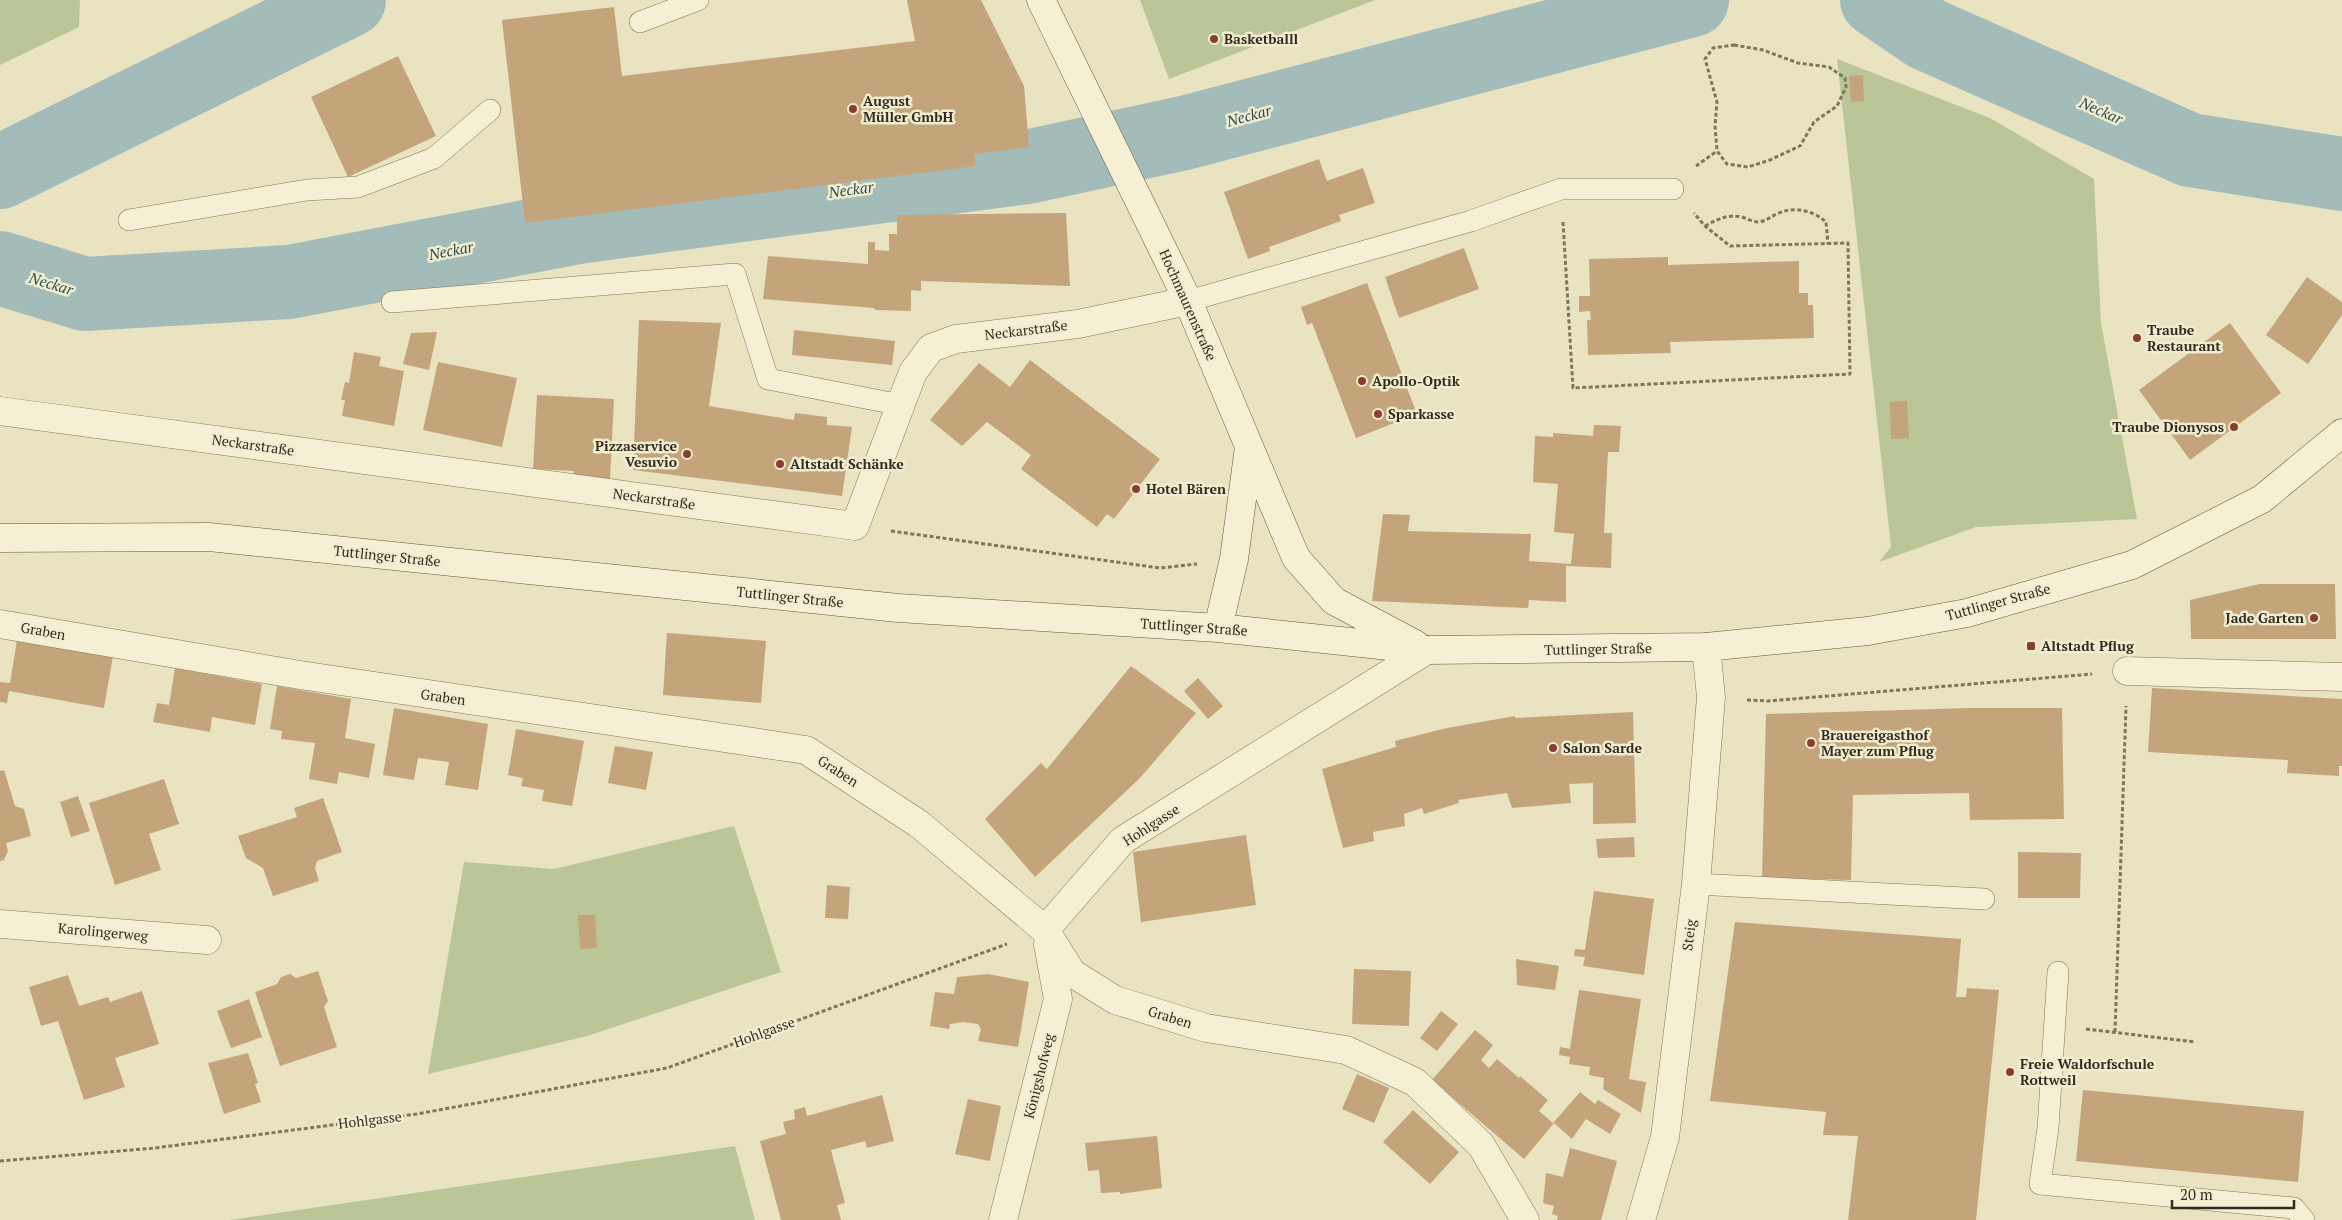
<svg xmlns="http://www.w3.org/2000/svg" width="2342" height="1220" viewBox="0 0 2342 1220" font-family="'PT Serif',serif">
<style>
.green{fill:#bac697}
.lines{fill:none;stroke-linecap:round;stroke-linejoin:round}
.river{stroke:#a4bcb9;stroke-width:74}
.building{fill:#c4a47b}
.lane-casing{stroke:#81755b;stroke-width:22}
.street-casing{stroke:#81755b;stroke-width:29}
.secondary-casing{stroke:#63563e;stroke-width:29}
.path{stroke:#81755b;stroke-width:3;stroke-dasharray:4 2.5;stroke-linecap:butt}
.lane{stroke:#f5f0d4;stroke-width:21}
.street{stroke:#f5f0d4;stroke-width:28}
.secondary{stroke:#f5f0d4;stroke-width:28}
.poi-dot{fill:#8b3d31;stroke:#f1edd1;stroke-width:2}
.labels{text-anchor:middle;stroke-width:5;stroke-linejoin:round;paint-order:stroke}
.poi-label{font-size:14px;font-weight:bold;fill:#322b1e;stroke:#f1edd1;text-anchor:start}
.street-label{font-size:14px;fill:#322b1e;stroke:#f1edd1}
.water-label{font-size:15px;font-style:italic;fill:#2e4e51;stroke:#f1edd1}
</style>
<rect width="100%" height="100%" fill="#e9e3c2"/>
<path class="green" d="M0,0h80l-1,27 -79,38z
M1140,0h235l-206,79z
M1837,59l153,59 104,61 7,144 36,196 -161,8 -97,35 12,-15z
M734,826l47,146 -194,64 -159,38 36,-212 90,7z
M735,1146l20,74h-525z"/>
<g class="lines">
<path class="river" d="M1877,0l50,34 263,116 152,24
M0,172l349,-172
M0,268l85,26 204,-12 295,-56 443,-59 157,-34 508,-133"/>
</g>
<path class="building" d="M907,0h74l43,86 5,61 -55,7 2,12 -451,57 -23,-203 112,-13 8,69 293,-35z
M398,56l38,80 -88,41 -37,-80z
M1863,75l1,26 -13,1 -2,-26z
M1319,159l8,22 36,-13 12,35 -36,12 2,6 -72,26 1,4 -22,8 -24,-67z
M1066,213l4,73 -149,-5v10l-10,-1v21l-35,-1 -3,-2 -110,-9 5,-43 100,8v-22h7v8l14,1v-17h8v-19z
M1464,248l15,41 -80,29 -14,-41z
M1668,257v8l131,-4v32h9v12h5l1,33 -144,4 1,11 -83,2 -1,-35h4l-1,-9 -11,1v-16h11l-1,-37z
M2307,277l35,25v13l-34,49 -42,-29z
M1367,283l50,131 -61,24 -44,-115 -5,2 -6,-18z
M639,320l82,3 -12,83 85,14 1,-7 32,4v8l25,2 -10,69 -209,-26z
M2230,323l51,70 -91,67 -51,-70z
M794,330l101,11 -3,24 -100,-10z
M437,332l-8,38 -26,-6 8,-31z
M354,352l27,5 -2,9 25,5 -10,55 -52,-10 3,-16h-4l4,-18 4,1z
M1030,360l130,99 -46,60 -7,-5 -10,13 -76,-58 10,-14 -44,-33 -25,24 -32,-26 49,-57 31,24z
M438,362l79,16 -15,69 -79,-17z
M537,395l77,4 -4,80 -37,-2 1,-6 -41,-2z
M1907,401l2,37 -18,1 -1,-37z
M1594,425l27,1 -2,26h-11l-4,81h8l-1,35 -45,-2v36l-37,-2 -1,8 -156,-7 11,-87 27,1 -2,16 123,3 -2,27 42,3 3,-30 -20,-2 4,-48 -25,-2 2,-46 18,1v-4l40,3z
M2260,584h75l1,55h-145l-1,-39z
M667,633l99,8 -5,62 -98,-8z
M17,640l96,16 -9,52 -95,-17 -2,12 -7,-1v-20l10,1z
M1131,666l65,47 -56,65 -105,99 -50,-58 56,-56 6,6z
M175,668l87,16 -7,41 -43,-8 -2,15 -57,-10 4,-19 12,2z
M1198,678l25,28 -15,13 -24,-28z
M277,686l74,13 -6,39 30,6 -6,34 -30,-6 -2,12 -28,-5 6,-36 -34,-4 1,-8 -12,-2z
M2152,688l190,11v67h-3v10l-52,-3 1,-13 -140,-8z
M394,708l94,16 -10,66 -33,-5 4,-23 -31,-4 -4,22 -31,-5z
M1968,708h94l2,111 -94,1 -1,-27 -116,2 -2,85 -89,-2 4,-164z
M1633,712l3,111 -43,1v-41l-24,1 2,19 -59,5 -5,-15 -49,7 1,3 -35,11 -2,-6 -18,6 1,12 -32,6 1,9 -31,7 -21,-79 74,-22 -1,-6 52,-13 68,-12v2z
M516,729l68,12 -12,65 -30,-5 2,-11 -23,-4 2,-8 -15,-3z
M615,746l38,6 -7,38 -38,-7z
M4,770l11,36 9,3 7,27 -25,7 2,8 -4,9 -4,1v-90z
M164,779l15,45 -30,10 12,36 -46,15 -26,-82z
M78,796l12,35 -19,6 -11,-35z
M323,798l19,54 -25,9 -2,7 4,13 -46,15 -10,-28 -17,-10 -8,-22 59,-19 -3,-9z
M1246,835l10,70 -115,17 -8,-70z
M1634,837l1,20 -37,1 -2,-19z
M2018,852l63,1 -1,45h-62z
M827,885l23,2 -2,32 -23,-1z
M1594,891l60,8 -10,76 -61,-9 2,-9 -11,-1 1,-7 10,1z
M578,915h17l2,33 -17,1z
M1735,922l226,17 -5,58h10l1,-9 32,2 -23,230h-128l10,-84 -35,-1 3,-23 -116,-11z
M1516,959l43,7 -4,24 -38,-5z
M1354,969l57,2 -2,55 -57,-2z
M318,971l10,30 -4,6 13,40 -57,19 -25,-74 22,-8 4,-7 9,-3 6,4z
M988,974l41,8 -11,65 -40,-6 3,-12 -3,-5 -15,-2 -13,2 -1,5 -19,-3 5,-34 19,2 3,-17z
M68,975l11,31 29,-9 2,5 32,-11 17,53 -44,14 10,29 -41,13 -26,-79 -17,5 -12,-39z
M1579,990l62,9 -12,80 17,3 -5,31 -38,-24 1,-11 -15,-3 1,-8 -21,-3 1,-7 -11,-2 1,-8 10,2z
M249,999l13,38 -31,11 -14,-37z
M1441,1011l17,13 -21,27 -17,-13z
M1475,1030l18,15 -12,15 8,8 8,-9 22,19 1,-2 28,24 -9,11 14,12 27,-31 15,12 3,-4 23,14 -11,20 -24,-15 -14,20 -18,-16 -30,36 -92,-79z
M248,1053l10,30 -3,1 6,18 -37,12 -16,-51z
M1357,1074l32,14 -15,35 -32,-14z
M2083,1090l221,21 -6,71 -222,-21z
M882,1095l12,46 -27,7 -2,-7 -34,9 14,53 -8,2 4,15h-60l-21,-79 26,-7 -3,-12 12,-3 -1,-9 11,-3 2,9z
M968,1099l33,7 -11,55 -35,-7z
M1413,1110l46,42 -29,32 -47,-42z
M1157,1136l5,52 -42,6v-2l-19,1 -2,-23 -11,1 -3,-28z
M1570,1148l47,13 -16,59h-44l1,-4 -6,-2 2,-8 -11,-3 3,-30 17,4z"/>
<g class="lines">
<defs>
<path id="lane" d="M640,22l58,-22
M129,220l178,-30 51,-3 76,-29 56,-48
M1188,301l283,-80 90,-32h112
M392,302l343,-28 33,105 133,26
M1696,884l288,15
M2058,972l-10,156 -8,56 254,24 10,12"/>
<path id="street" d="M0,411l855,115 58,-154 18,-24 25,-9 122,-15 110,-23
M0,624l300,51 506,75 113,74 126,106 27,43 43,27 91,28 140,22 69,32 66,63 44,75
M2127,671l215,6
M0,924l207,16
M1045,930l78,-90 304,-190
M1003,1220l55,-221 -10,-55
M1641,1220l24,-83 31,-253 15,-187 -5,-50"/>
<path id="secondary" d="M1041,0l147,301 108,257 38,43 81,43
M0,538l209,-1 689,71 320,20 209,22 279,-3 162,-16 99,-18 165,-48 130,-66 80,-66
M1218,628l16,-69 15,-112"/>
</defs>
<use href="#lane" class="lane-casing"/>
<use href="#street" class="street-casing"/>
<use href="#secondary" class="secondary-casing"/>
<path class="path" d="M1734,45l29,5 35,13 31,4 16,11 1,9 -9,19 -23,16 -14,24 -30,14 -22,7 -21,-3 -10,-13 -2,-25 2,-24 -12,-43 8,-11z
M1696,166l21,-15
M1563,222l10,166 277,-14 -2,-131 -118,3 -25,-20 -11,-13
M1705,226c13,-7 22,-12 37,-9 5,2 10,4 15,5 9,0 14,-6 22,-9 16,-7 35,-2 47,9l2,22
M891,531l269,37 37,-4
M1747,700l21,1 324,-27
M2086,1029l109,13
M2115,1032l11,-326
M0,1161l155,-13 262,-34 250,-46 340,-124"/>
<use href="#lane" class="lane"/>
<use href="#street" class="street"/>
<use href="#secondary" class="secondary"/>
</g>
<g class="poi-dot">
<circle cx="1214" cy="39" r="5"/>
<circle cx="853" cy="109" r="5"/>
<circle cx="2137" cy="338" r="5"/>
<circle cx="1362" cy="381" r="5"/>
<circle cx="1378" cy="414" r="5"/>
<circle cx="2234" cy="427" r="5"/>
<circle cx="687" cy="454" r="5"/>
<circle cx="780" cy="464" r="5"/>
<circle cx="1136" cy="489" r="5"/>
<circle cx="2314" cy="618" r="5"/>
<rect x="2026" y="641" width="10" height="10" rx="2.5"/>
<circle cx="1811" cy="743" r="5"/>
<circle cx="1553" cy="748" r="5"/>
<circle cx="2010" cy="1072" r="5"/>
</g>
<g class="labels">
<g class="poi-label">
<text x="1224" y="44">Basketballl</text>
<text x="863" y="106">August<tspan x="863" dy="16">Müller GmbH</tspan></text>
<text x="2147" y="335">Traube<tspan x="2147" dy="16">Restaurant</tspan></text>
<text x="1372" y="386">Apollo-Optik</text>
<text x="1388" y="419">Sparkasse</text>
<text x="2224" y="432" text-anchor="end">Traube Dionysos</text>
<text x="677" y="451" text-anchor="end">Pizzaservice<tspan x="677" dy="16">Vesuvio</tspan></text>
<text x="790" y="469">Altstadt Schänke</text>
<text x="1146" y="494">Hotel Bären</text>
<text x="2304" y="623" text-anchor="end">Jade Garten</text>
<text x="2041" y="651">Altstadt Pflug</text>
<text x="1821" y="740">Brauereigasthof<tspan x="1821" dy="16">Mayer zum Pflug</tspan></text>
<text x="1563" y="753">Salon Sarde</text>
<text x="2020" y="1069">Freie Waldorfschule<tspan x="2020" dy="16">Rottweil</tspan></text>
</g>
<g class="street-label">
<text transform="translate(1188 305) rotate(66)" y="5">Hochmaurenstraße</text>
<text transform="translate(1026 330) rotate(-7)" y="5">Neckarstraße</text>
<text transform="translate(253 445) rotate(8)" y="5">Neckarstraße</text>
<text transform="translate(654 499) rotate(8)" y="5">Neckarstraße</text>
<text transform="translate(387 556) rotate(6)" y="5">Tuttlinger Straße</text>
<text transform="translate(790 597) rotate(6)" y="5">Tuttlinger Straße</text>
<text transform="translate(1998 602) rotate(-15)" y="5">Tuttlinger Straße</text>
<text transform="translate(1194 627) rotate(4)" y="5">Tuttlinger Straße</text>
<text transform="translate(43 631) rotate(10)" y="5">Graben</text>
<text transform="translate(1598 649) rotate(-1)" y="5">Tuttlinger Straße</text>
<text transform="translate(443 697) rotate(8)" y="5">Graben</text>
<text transform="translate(838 771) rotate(33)" y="5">Graben</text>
<text transform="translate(1151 825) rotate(-33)" y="5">Hohlgasse</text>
<text transform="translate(103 932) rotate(5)" y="5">Karolingerweg</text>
<text transform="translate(1689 935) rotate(-83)" y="5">Steig</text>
<text transform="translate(1170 1017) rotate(17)" y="5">Graben</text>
<text transform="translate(764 1032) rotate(-20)" y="5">Hohlgasse</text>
<text transform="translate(1039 1076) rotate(-76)" y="5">Königshofweg</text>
<text transform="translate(370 1120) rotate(-7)" y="5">Hohlgasse</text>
</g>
<g class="water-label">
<text transform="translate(2101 111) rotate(24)" y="5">Neckar</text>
<text transform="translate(1249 116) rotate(-15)" y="5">Neckar</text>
<text transform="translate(851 190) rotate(-8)" y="5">Neckar</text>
<text transform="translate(451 251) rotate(-11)" y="5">Neckar</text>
<text transform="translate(51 284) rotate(17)" y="5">Neckar</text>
</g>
</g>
<path d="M2172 1200v8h122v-8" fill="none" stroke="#322b1e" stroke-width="2.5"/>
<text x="2180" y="1200" font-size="15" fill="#322b1e" stroke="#f1edd1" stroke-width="4" paint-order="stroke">20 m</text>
</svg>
